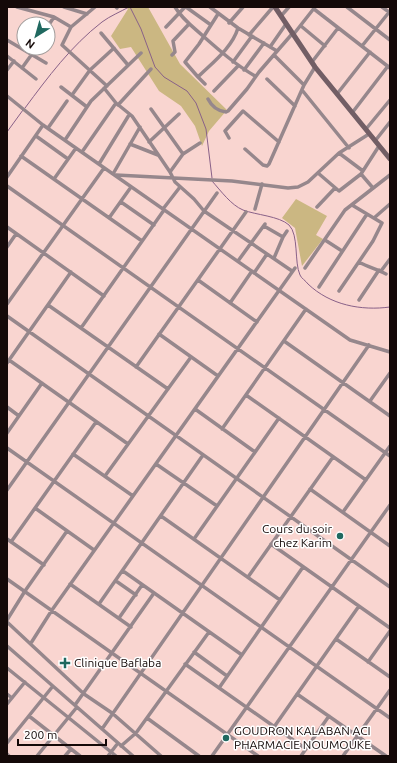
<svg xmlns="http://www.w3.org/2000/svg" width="397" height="763" viewBox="0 0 397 763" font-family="Ubuntu,sans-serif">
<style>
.green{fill:#cbb782}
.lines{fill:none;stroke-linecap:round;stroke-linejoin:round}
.stream{stroke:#896188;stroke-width:1}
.street{stroke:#96878c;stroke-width:3.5}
.secondary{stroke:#725e65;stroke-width:5}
.poi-dot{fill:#206960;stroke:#fff;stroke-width:1.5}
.labels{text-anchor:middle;stroke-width:3;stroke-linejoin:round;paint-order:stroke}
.poi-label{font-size:12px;fill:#140908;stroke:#fff;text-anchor:start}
</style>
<rect width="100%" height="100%" fill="#f9d5d0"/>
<path class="green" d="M126,7h22l32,57 47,46 -18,21 -7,15 -7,-20 -14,-20 -22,-15 -28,-44 -11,2 -9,-13 17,-27z
M296,199l31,17 -11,19 7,4 -21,27 -7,-38 -13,-10z"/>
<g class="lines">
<path class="stream" d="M130,7l11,22 14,38 9,10 23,14 9,12 10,26 6,49
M25,108c23,-31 46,-62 77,-86 8,-6 18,-10 27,-15
M7,132l16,-22
M212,181c9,10 19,24 31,29 13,5 36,6 46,15 10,10 5,37 11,50 1,3 6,6 8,9 22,21 53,27 82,23"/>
<path class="street" d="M17,7l37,10 17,10
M64,7l23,7
M95,7l-24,20 -9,18 45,41
M116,7l1,1
M175,7c7,12 18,20 28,29 17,15 33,29 52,40
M186,7l25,18
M210,7l28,21 39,23
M347,7l43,33
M382,7l7,5
M314,9l76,59
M281,16l8,-9
M229,23l14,-16
M48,26l6,-9
M301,26l24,20
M166,27l19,-20
M101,33l27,32
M249,35l24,-28
M293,35l22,-28
M7,40l39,23
M362,46l28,-35
M270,47l16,-23
M172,55l3,-3 -2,-11 16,-17
M274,55l30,30
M7,56l29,23
M233,62l19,-26
M312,62l26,-34
M22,68l10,-14 3,-6
M7,70l7,-9
M244,70l20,-27
M198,77l-13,-15 14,-18 19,-30
M267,79l28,27
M205,84l-7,-7c14,-14 34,-29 40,-49
M61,87l26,20
M104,88l12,15 16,13 38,56 5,10 19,17 10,12 88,60
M302,90l47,58
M214,91l24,-25
M337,94l33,-42
M72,95l18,-25 24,-22
M7,96l36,29 307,215 40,12
M208,99c4,8 9,12 18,13l2,-1 19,-22 12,-17 33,-38
M118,105l33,-36
M151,109l32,45
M352,113l36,-47
M48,128l19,-27
M366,129l24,-29
M36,136l32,23
M229,138l-4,-7 18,-20 36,31
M65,140l26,-39 50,-48
M375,141l15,-19
M149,142l30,-28
M130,144l28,11
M245,149l18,16 4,1 2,-2 35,-79 11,-18
M82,152l34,-49
M339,153l24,18
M21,156l121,85
M99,164l30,-49
M170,172l13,-18 17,-11
M318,173l21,18 22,-17 18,-28
M113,174l27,-47
M361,174l12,14
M116,175l116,6 56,7 10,-1 10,-5 31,-29 30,-19
M7,177l36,-52
M54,179l22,-31
M7,186l383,270
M121,202l33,23
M317,207l18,-19
M163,209l17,-22
M255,209l7,-25
M109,218l22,-31
M374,218l16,-14
M264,226l19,11
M7,227l97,69
M325,240l17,11
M7,247l9,-13
M274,258l9,-21 4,-6
M238,261l27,-37
M359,262c9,5 17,7 27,12
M305,268l40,-58 45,-35
M381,271l9,-12
M254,273l13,-19
M198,280l59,42
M319,287l48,-73
M339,291l34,-50 9,-18 -30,-18
M359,300l20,-30
M230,303l22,-32
M7,304l97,-136
M48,305l120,84
M7,316l383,271
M81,328l83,-118
M159,334l59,42
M284,341l106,75
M9,360l119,84
M7,363l64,-91
M136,367l110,-155
M246,395l120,85
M370,401l20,-28
M7,407l12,9
M195,409l60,43
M222,429l84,-120
M7,433l35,-50
M7,448l383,270
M73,454l60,42
M156,464l61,42
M105,476l86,-119
M310,489l80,57
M7,490l210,-297
M35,508l59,42
M343,512l47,-66
M161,516l119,84
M7,539l37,26
M194,539l85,-121
M11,542l85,-120
M271,544l119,84
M123,571l119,84
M248,577l85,-120
M7,579l251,177
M116,581l20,14
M70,584l61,43
M99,604l104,-149
M119,618l23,-33
M7,620l18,-29 42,-60
M7,622l77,72 28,19 49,43
M336,639l54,38
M31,643l21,-33 243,-342
M7,646l126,110
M194,652l33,24
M368,662l22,-31
M185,664l121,85
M7,668l109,88
M219,688l84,-121
M7,694l5,4
M297,694l89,62
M7,704l18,-22
M75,705l79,-112
M29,716l51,40
M147,718l52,38
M274,727l85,-121
M102,729l267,-384
M7,743l46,-57
M121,746l15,-13 73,-101
M7,754l2,2
M37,756l40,-49
M65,756l6,-7
M108,756l10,-13
M212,756l178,-251
M301,756l28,-40
M343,756l47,-66"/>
<path class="secondary" d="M275,7l40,60 75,92"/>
</g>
<g class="poi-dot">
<circle cx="340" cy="536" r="4"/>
<path d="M63 657h4v4h4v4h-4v4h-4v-4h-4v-4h4z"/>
<circle cx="226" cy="738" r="4"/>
</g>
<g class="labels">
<g class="poi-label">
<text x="332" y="533" text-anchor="end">Cours du soir<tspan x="332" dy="14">chez Karim</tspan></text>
<text x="74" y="667">Clinique Baflaba</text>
<text x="234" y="735">GOUDRON KALABAN ACI<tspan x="234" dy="14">PHARMACIE NOUMOUKE</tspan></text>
</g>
</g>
<rect width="397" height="763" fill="none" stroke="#140908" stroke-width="16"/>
<g transform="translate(36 36) rotate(217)"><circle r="19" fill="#ffffff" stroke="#a19d9c"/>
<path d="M0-3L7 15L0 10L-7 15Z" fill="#206960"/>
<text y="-6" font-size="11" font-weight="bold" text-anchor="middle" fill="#140908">N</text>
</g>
<path d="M18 739v6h88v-6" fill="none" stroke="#140908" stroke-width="2"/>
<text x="24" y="739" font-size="12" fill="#140908" stroke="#ffffff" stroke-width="3" paint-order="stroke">200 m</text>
</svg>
